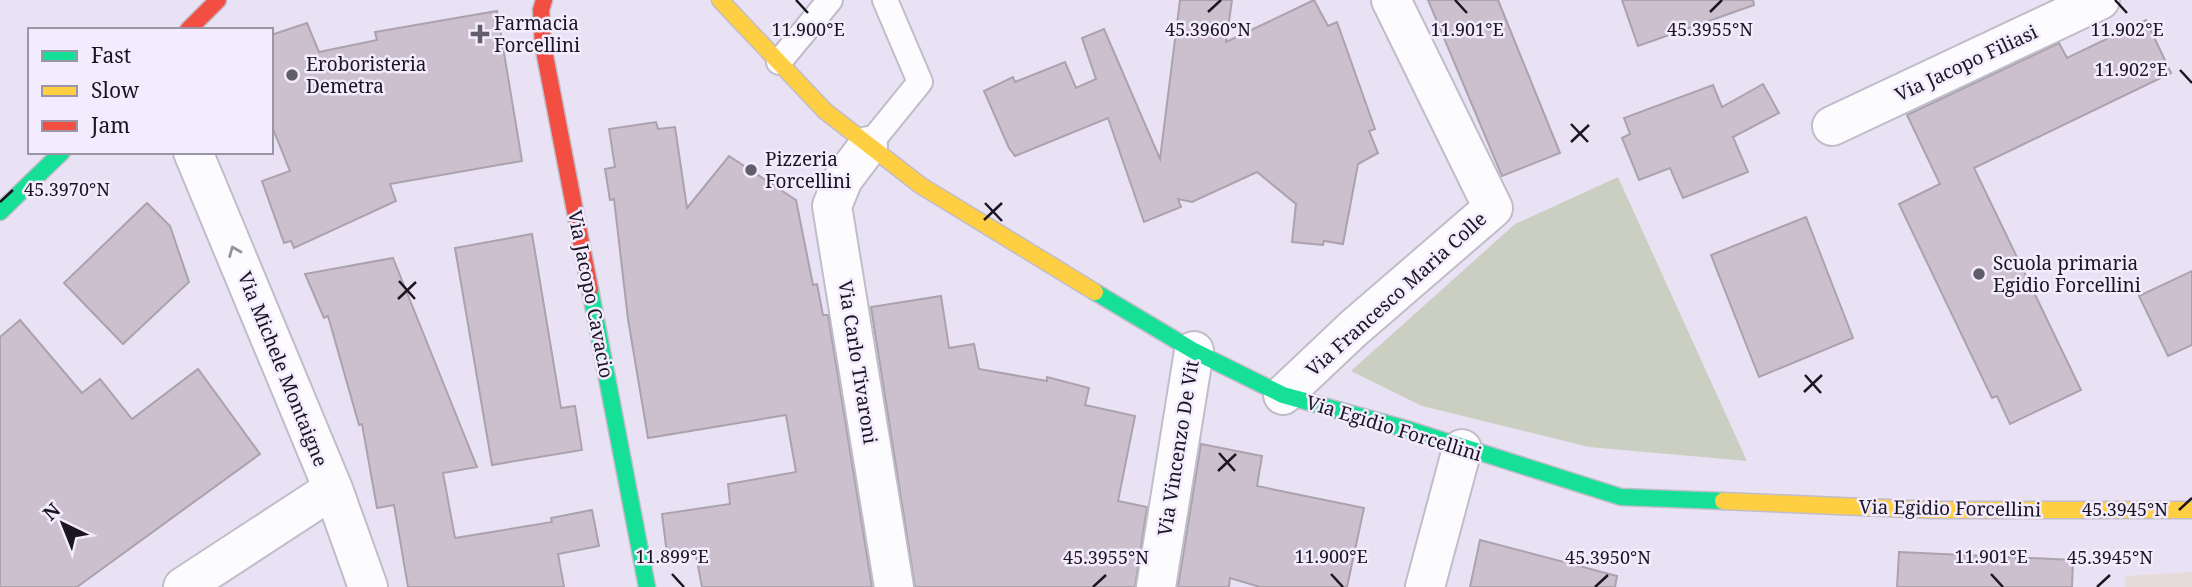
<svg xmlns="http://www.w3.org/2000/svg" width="2192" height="587" viewBox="0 0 2192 587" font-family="'Noto Serif',serif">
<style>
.education{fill:#e7dbd9}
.green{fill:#cbcfc2}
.building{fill:#ccc0ce;stroke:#aba2ae;stroke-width:2}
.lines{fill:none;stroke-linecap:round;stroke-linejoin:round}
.lane-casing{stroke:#c1bcc9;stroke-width:28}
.street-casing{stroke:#c1bcc9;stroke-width:42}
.fast-casing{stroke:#c1bcc9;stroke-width:19}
.slow-casing{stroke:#c1bcc9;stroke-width:19}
.jam-casing{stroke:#c1bcc9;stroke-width:19}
.lane{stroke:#fcfbfd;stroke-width:24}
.street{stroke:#fcfbfd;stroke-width:38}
.fast{stroke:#16e098;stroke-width:16}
.slow{stroke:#ffcf43;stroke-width:16}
.jam{stroke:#f24e42;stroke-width:16}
.oneway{stroke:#96949a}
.ticks{fill:none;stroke:#1a1520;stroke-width:2.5}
.poi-dot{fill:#625d6a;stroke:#f3ebfe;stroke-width:2.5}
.labels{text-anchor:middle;stroke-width:5;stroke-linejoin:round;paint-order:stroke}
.poi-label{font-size:19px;fill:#1a1520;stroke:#f3ebfe;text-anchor:start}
.street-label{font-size:19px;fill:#1a1520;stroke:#f3ebfe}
.ticks-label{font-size:18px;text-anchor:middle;fill:#1a1520;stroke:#f3ebfe;stroke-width:5;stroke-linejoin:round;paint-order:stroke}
</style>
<rect width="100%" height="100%" fill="#e9e2f4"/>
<path class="education" d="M2192,572v15h-67v-11z"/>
<path class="green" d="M1618,177l129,284 -158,-14 -167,-41 -71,-35 164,-147z"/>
<path class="building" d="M1180,0h52l-6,42 88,-42 14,26 9,-4 38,107 -6,2 9,22 -20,11 -15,80 -19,-3 -1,4 -31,-3 4,-38 -39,-32 -65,30 -14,-3 3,8 -37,15 -36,-104 -93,38 -6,-8 -25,-57 29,-14 2,5 50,-20 11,26 20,-9 -14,-41 22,-9 56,130z
M1428,0h70l62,153 -58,23z
M1622,0h131l1,5 -116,41z
M497,11l25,150 -132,23 6,17 -102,47 -3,-7 -7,2 -22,-62 28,-10 -19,-47v-89l36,-12 12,29 58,-12 -2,-8z
M2146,20l25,53 -197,95 107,222 -71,34 -13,-28 -5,2 -93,-194 41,-20 -33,-69 152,-72 8,15z
M1763,84l16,29 -46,24 15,35 -65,26 -13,-30 -31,12 -17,-42 8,-4 -6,-16 89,-33 9,22z
M656,122l2,7 17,-2 12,81 42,-52 67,44 17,85 4,-1 6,31h5l44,272h-170l-7,-37 -28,4 -5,-40 68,-10 -2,-20 68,-12 -10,-57 -138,23 -20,-119 -14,-120 -4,1 -5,-31 10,-2 -6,-38z
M147,203l23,23 19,56 -66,62 -59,-61z
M1806,217l47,121 -94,39 -48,-122z
M532,234l29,174 14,-2 7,44 -90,15 -37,-217z
M393,258l84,209 -34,6 12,65 97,-16 -1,-4 41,-8 7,36 -41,8 6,33h-156l-14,-82 -17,3 -15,-84 -3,1 -31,-109 -4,2 -19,-44z
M2192,271v74l-24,11 -29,-60z
M941,296l8,52 25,-4 5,25 68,12v-4l42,11 -4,17 50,11 -17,85 29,6 -12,80h-220l-44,-280z
M20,320l62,73 18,-14 32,40 66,-50 62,85 -183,133h-77v-250z
M1201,444l61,12 -5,30 107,22 -17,79h-87l-30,-9 -1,9h-51z
M1480,540l137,36 -2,11h-145z
M1899,552l174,8 -1,27h-175z"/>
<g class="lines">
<defs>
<path id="lane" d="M779,62l51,-62
M868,146l52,-64 -35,-82"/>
<path id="street" d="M1832,126l268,-126
M868,146l-25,33 -11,27 62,381
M193,152l140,337 35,98
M1283,395l71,-67 139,-120 -102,-208
M183,587l150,-98
M1156,587l38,-236
M1425,587l37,-138"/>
<path id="fast" d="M0,212l62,-60
M590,289l57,298
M1095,292l99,59 89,44 127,35 211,67 102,4"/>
<path id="slow" d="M720,0l105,111 95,74 175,107
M1723,501l209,9h260"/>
<path id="jam" d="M544,0l-3,10 2,35 47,244
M188,30l30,-30"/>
</defs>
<use href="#lane" class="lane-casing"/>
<use href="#street" class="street-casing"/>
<use href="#fast" class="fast-casing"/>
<use href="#slow" class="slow-casing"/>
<use href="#jam" class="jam-casing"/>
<use href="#lane" class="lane"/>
<use href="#street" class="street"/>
<use href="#fast" class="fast"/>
<use href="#slow" class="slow"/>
<use href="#jam" class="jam"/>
</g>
<defs><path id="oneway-chevron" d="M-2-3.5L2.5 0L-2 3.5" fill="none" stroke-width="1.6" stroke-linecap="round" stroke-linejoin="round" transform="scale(1.75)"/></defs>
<use class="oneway" href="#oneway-chevron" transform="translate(234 251) rotate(-112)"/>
<path class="ticks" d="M796,0l12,13M1455,0l12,13M2115,0l12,13M1208,12l13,-12M1710,12l12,-12M2180,70l12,13M1571,124l17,18M1571,142l18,-17M0,202l13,-12M985,203l17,18M984,220l18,-17M399,281l16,18M398,299l18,-17M1805,375l16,18M1804,392l18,-17M1219,453l16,18M1218,471l18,-17M2179,510l13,-12M672,574l12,13M1331,574l12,13M1991,574l12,13M1093,587l13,-12M1595,587l13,-12M2097,587l13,-12"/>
<g class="poi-dot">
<path d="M476.5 23.5h7v7h7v7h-7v7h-7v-7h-7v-7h7z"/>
<circle cx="292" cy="75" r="7"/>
<circle cx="751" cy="170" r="7"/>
<circle cx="1979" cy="274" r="7"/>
</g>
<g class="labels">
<g class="poi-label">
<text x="494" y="30">Farmacia<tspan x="494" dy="22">Forcellini</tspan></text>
<text x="306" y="71">Eroboristeria<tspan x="306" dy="22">Demetra</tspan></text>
<text x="765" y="166">Pizzeria<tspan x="765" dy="22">Forcellini</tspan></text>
<text x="1993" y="270">Scuola primaria<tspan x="1993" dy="22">Egidio Forcellini</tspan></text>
</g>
<g class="street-label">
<text transform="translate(1966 63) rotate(-25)" y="7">Via Jacopo Filiasi</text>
<text transform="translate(591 294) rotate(79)" y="7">Via Jacopo Cavacio</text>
<text transform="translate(1396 294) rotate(-42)" y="7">Via Francesco Maria Colle</text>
<text transform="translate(858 362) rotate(81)" y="7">Via Carlo Tivaroni</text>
<text transform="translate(283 369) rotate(68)" y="7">Via Michele Montaigne</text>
<text transform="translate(1394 428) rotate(17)" y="7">Via Egidio Forcellini</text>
<text transform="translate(1178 448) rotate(-81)" y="7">Via Vincenzo De Vit</text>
<text transform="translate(1950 508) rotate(1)" y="7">Via Egidio Forcellini</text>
</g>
</g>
<g class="ticks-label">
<text x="1208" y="36">45.3960°N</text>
<text x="1710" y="36">45.3955°N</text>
<text x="2127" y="36">11.902°E</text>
<text x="808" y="36">11.900°E</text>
<text x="1467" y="36">11.901°E</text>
<text x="2131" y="76">11.902°E</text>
<text x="67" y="196">45.3970°N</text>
<text x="2125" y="516">45.3945°N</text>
<text x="672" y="563">11.899°E</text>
<text x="1331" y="563">11.900°E</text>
<text x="1991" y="563">11.901°E</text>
<text x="1106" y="564">45.3955°N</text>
<text x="1608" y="564">45.3950°N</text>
<text x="2110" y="564">45.3945°N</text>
</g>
<rect x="28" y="28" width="245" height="126" fill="#f3ebfe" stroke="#9c95a5" stroke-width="2"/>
<rect x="42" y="51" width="35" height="10" fill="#16e098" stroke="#9c95a5" stroke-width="2"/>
<text x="91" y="63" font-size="21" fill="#1a1520">Fast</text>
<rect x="42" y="86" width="35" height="10" fill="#ffcf43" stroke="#9c95a5" stroke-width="2"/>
<text x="91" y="98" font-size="21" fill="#1a1520">Slow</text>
<rect x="42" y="121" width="35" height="10" fill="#f24e42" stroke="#9c95a5" stroke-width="2"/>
<text x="91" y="133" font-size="21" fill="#1a1520">Jam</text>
<g transform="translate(63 524) rotate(317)" stroke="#f3ebfe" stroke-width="5" paint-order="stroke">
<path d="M0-5L12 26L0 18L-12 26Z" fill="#1a1520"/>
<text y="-10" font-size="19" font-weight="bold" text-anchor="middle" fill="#1a1520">N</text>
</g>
</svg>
